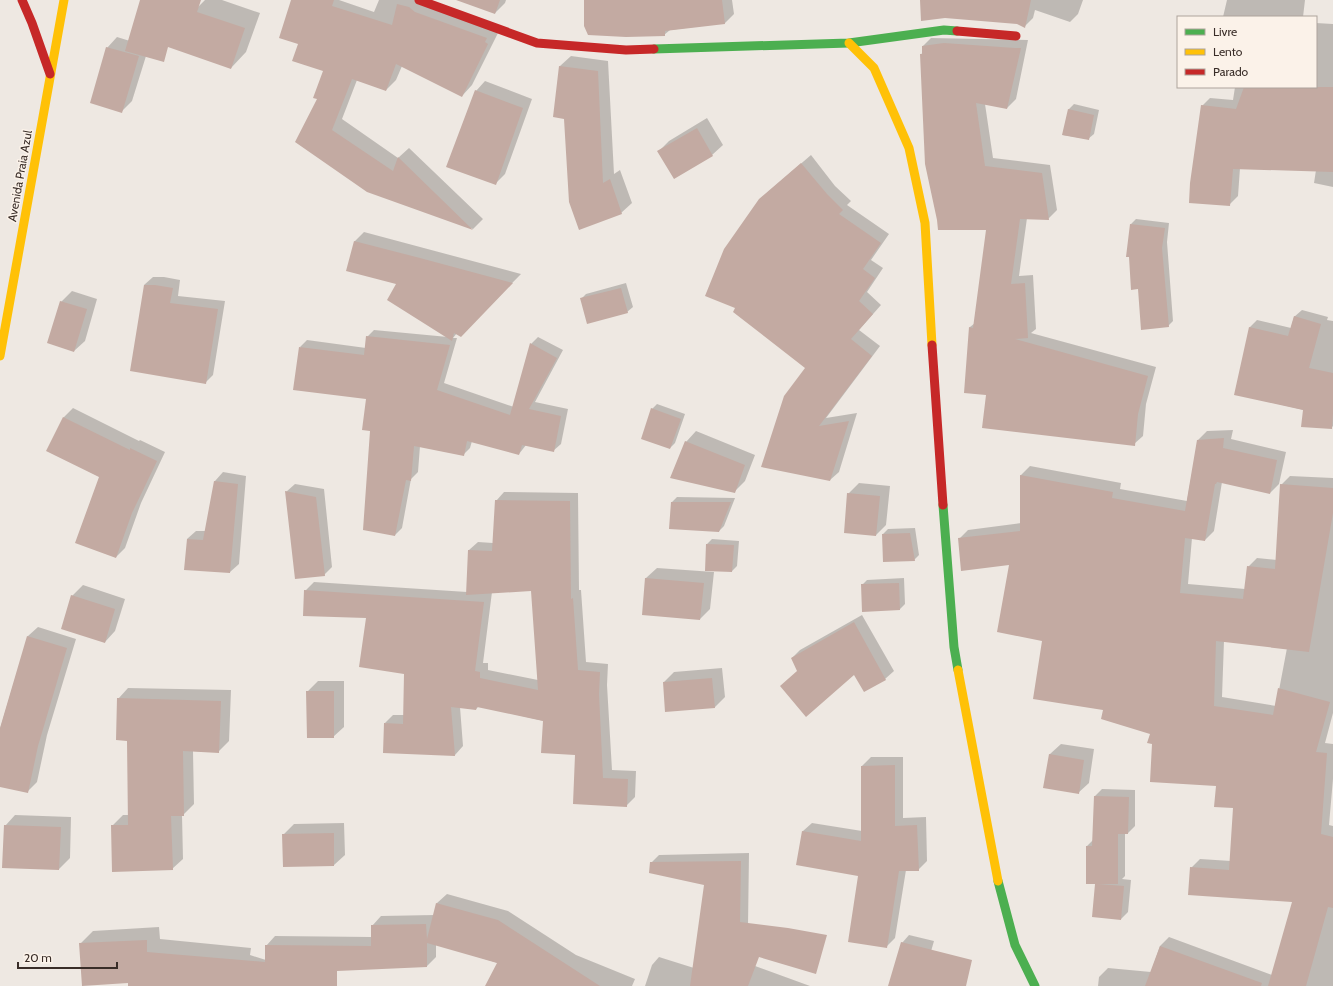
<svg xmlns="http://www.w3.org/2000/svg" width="1333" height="986" viewBox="0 0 1333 986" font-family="Cabin,sans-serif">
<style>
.shadow{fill:#0003;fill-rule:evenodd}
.building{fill:#c3aaa2}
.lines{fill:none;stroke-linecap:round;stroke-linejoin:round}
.fast{stroke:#4caf50;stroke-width:9}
.slow{stroke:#ffc107;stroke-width:9}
.jam{stroke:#c62828;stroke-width:9}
.labels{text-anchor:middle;stroke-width:3;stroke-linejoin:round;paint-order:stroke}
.street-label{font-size:12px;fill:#392d28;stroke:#fbf2e9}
</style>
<rect width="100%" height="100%" fill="#eee8e2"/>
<path class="shadow" d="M141,0h33l-28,56 -14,45 -10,10 -15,-63 10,-11 13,4z
M205,0h17l38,13 -14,39 -15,16 -37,-57z
M292,0h47l35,12 5,-12h44l75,33 -26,52 -10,11 -60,-30 -6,14 -10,10 -29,-10 -15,39 56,39 11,-10 74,71 -10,10 -105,-38 -72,-49 23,-43 5,-29 -25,-26z
M458,0h48l-1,3 -10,10z
M585,0h147l2,14 -9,9 -55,7 -6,5z
M921,0h162l-5,14 -8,8 -35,-12 -2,8 -8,8 -8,-3z
M1227,0h78l-2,17h-80z
M1316,23l17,1v163l-19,-4 2,-13 -76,-2 -2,28 -8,8 -28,-98 8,-8 23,2 2,-13h81z
M931,38l97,2 -12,59 -9,9 -22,-4 8,54 57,7 7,45 -9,9 -21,-1 -8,58 14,-1 3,54 -5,4 125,34 -10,37 -3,32 -9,8 -147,-50 -22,-2 5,-65 5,-4 12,-94 -66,-175 2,-1v-7z
M571,56l37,5 6,113 6,-4 12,33 -11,10 -42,16 -14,-111 -5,-52z
M485,81l47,18 -27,75 -10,10 -19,-93z
M1074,104l25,6 -5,24 -6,5 -25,-4 6,-26z
M707,118l16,27 -11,10 -53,-4 10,-10z
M811,155l24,31 16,15 -4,4 42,29 -18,26 12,8 -16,24 14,13 -22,25 21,16 -54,72 31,-5 -18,59 -9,8 -23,-113 -47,-168z
M1136,219l33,4 -2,19 6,79 -5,5 -29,-38 -8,-64z
M364,232l157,42 -51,52 -13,7 -4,5h4l-13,45 70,24 17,-63 7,-7 25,13 -28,52 33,7 -7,35 -8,7 -27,-6 -7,9 -47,-13 -2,7 -7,7 -43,-9 -2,26 -7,7 -9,49 -7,7 -24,-104 -4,-32 -67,-52 7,-7 59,8 1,-11 7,-7 74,7 -50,-54 -50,-13 7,-29z
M153,277h11l16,3 -2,16 47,5 -12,74 -8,8 -61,-98z
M626,283l7,24 -6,5 -46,-13 5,-5z
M72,291l25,8 -12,42 -11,10 -13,-49z
M1302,310l26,7 -1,3 6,1v105l-2,2 -27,-18 -69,-16 15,-67 7,-7 34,8 3,-11z
M657,404l28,10 -10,29 -5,5 -18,-39z
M73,408l66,33 1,-1 25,12 -24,51 -16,45 -9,9 -16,-80 -52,-27 16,-33z
M1233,430l-2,9 55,13 -7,32 -9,9 -48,-11 -8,49 -9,9 -13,-2 -4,46 57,5 3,-22 9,-9 20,2 4,-75 9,-9 43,2v235l-8,30 8,1v35l-4,46 4,1v160h-235l1,-9 9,-9 43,4 9,-26 9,-9 103,38 21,-74 -102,-33 9,-9 31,2 3,-54 -17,-22 -64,-41 -2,-11 -46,-23 -61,-70 -34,-76 -51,-25 9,-9 53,-7v-48l9,-9 91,17 -1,6 67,12 11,-61 9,-9zM1224,641l63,7 -11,58 -54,-9z
M696,431l59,24 -10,26 -11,11 -48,-50z
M223,472l23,4 -7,88 -9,8 -43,-33 9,-8h10l9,-50z
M859,483l31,3 -4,39 -10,10 -28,-41z
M295,484l29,5 8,78 -8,8 -38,-83z
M504,492l74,1 1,97h2l5,72 22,2 -1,21 5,85 24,1 -1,26 -9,9 -82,-85 -65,-15 -3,3 -16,-2 3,39 -8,9 -70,-32 8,-8h11l1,-42 -38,-56 -62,-26 9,-9 153,10 2,-42 9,-8 15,1 3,-42zM532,590l6,90 -50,-10v-7h-5l9,-71z
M677,497l58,1 -11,28 -5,5 -47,-29z
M915,528l4,27 -5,5 -31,-26 5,-5z
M712,539l27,2 -2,25 -5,5 -25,-27z
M657,568l57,4 -4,37 -10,10 -57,-5 3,-36z
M904,578l1,26 -5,5 -38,-24 5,-5z
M83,585l42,14 -10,32 -10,11 -33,-46z
M862,615l32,56 -9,8 -31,-6 -56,-2 -6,-13 8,-8z
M38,627l38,12 -29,96 -10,47 -10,10 -27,-6v-57l28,-93z
M722,668l3,29 -11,11 -50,-26 10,-10z
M318,681h26v46l-11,10 -26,-45z
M128,688l103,2 -2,51 -11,11 -25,-1 1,53 -11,11h-1l1,44 -11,10 -60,-43 11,-11h5v-75l-10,-41z
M1061,744l33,5 -5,34 -11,10 -34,-6 6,-33z
M871,757h32v61l23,-1 1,44 -9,9h-12l-11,68 -9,9 -27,-72 -62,-11 6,-33 9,-8 50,8v-65z
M1102,789l33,1v36l-7,7h-3v43l-3,3 9,1 -3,32 -7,7 -25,-36 -9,-37 7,-7 1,-43z
M15,815l56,2 -1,41 -11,11 -54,-43z
M344,823l1,32 -11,10 -50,1 -1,-31 11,-11z
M749,853l-1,73 -8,8 -34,-50 -55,-21 8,-8z
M447,894l61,17 68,44 59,24 -3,7h-146l12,-23 -62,-19v13l-9,9 -124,5 -1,15h-173v-4l-49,-38 13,-13 66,-4 1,12 91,9 -1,7 16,5v-14l9,-10 97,1v-11l9,-10 53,-1 3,-12z
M909,935l25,6 -13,45h-32l13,-43z
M703,947l107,39h-165l7,-21 7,-8 35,11z"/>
<path class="building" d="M140,0h61l-4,12 48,16 -14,41 -63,-22 -4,15 -39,-11z
M291,0h43l-2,6 60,19 5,-21 12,3 6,5 72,26 -2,4 3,2 -26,53 -66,-33 -10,27 -34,-12 -20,51 61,41 5,-14 75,73 -106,-38 -72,-50 22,-43 -4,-1 10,-27 -31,-10 6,-17 -19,-6z
M456,0h44l-5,14z
M584,0h138l3,24 -60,7v5l-39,1 -38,-2 -4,-9z
M920,0h111l-6,28 -8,-4 -72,-6 -24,3z
M944,43l71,5h6l-14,61 -31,-6 9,63 57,7 7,47 -29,-1 -9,65 14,-1 3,55 -13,1 133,37 -10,38 -3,32 -153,-18 4,-33 -22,-2 5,-66 4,1 13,-98h-48l-1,-10 -12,-56 -5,-110h2v-8z
M106,47l33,9 -17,57 -32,-10z
M559,66l39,5 5,112 7,-4 12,35 -43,16 -10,-28 -5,-83 -11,-2z
M1244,87h89v85l-100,-3 -3,37 -41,-3 1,-20 11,-78 35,4z
M475,90l48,18 -27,77 -50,-18z
M1068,109l26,6 -5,25 -27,-5z
M697,128l16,28 -39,23 -17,-28z
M801,163l26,31 16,16 -4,4 42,29 -18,26 12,9 -16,23 14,13 -22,25 21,17 -53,70 30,-5 -19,60 -69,-14 23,-71 21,-28 -72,-56 2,-4 -30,-12 19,-47 35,-50z
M1130,224l35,4 -3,20 7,79 -28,3 -3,-41 -7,1 -2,-33h-3z
M354,241l66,17 93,25 -52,54 -7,-4 -2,8 -65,-41 9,-16 -50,-13z
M144,285h11l18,3 -3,15 48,6 -12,75 -76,-13z
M621,288l7,25 -41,11 -7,-26z
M60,301l27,8 -13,43 -27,-9z
M1294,316l27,8 -12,44 24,5v40l-1,16 -31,-2 2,-17 -69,-15 15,-68 39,9z
M366,336l84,9 -13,45 73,25 20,-72 27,15 -28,51 32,7 -7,36 -32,-7 -3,10 -52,-14 -3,15 -50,-10 -3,35 -5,-1 -11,56 -32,-6 7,-99 -8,-1 4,-31 -73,-9 6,-43 65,8z
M651,408l30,11 -11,30 -29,-10z
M63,417l67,33v-2l27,13 -25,52 -16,45 -41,-15 24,-66 -53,-26z
M1224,438l-1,10 54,12 -7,34 -53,-12 -1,2h-1l-10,57 -20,-3 -5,55 63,6 4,-33 28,3 5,-85 53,4v25l-24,139 -93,-11 -2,65 59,9 5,-27 52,14 -14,50 11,1 -6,81 12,3v71l-5,-1 -22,79h-38l24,-84 -104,-7 2,-28 39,3 4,-62 -19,-1 2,-21 -66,-4 2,-38 -5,-1 3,-9 -49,-15 2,-9 -70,-11 9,-58 -45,-9 12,-67 -48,6 -3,-33 62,-7v-56l93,17 -1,6 73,13 12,-71z
M685,441l60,24 -10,28 -65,-15z
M214,481l24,3 -8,89 -46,-3 3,-31 16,1z
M285,491l31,6 9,79 -30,3z
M847,493l33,3 -4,40 -32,-3z
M495,500l75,1 1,98 2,-1 5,72 22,2 -1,22 4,84 25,1 -1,28 -54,-3 2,-49 -34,-2 2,-32 -66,-14 -1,3 -25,-3 4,49 -72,-3 1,-30 19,1 1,-50 -45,-7 7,-49 -63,-2 1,-26 180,12 -9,69 5,1v6l58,12 -7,-99 -65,4 2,-45 24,1z
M671,502h60l-12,30 -50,-3z
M910,533l5,28 -32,1 -1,-28z
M706,544l28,1 -2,27 -27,-1z
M645,578l59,5 -4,37 -58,-5z
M899,583l1,27 -38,2 -1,-28z
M71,595l44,14 -10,34 -44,-14z
M854,622l32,58 -22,12 -10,-17 -48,42 -26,-31 17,-15 -6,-13z
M27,636l40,12 -29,98 -10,47 -28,-6v-59z
M712,678l3,30 -50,4 -2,-30z
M306,691h28v47h-27z
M117,698l104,3 -2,52 -36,-2 1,65h-13l2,54 -61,2 -1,-47h17l-1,-84 -11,-1z
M1049,754l35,6 -5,34 -36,-6z
M895,765v61l22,-1 2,46h-20l-12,77 -39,-6 10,-66 -62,-11 6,-34 59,10v-75z
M1094,796l35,1 -1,37h-10v50h-20l26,2 -3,34 -29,-3 3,-33h-9v-38h6z
M4,825l57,2 -2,43 -57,-2z
M334,833v33l-51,1 -1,-33z
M741,861l-1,61 48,6 39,7 -11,39 -57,-17 -11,29h-58l14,-101 -55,-12 1,-11z
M436,903l62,17 102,66h-115l12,-23 -70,-20v24l-90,4v15h-209v-3l-46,3 -3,-43 68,-3v12l118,10v-17l106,1v-21l55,-1 1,15z
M901,942l71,18 -6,26h-78z
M1160,946l102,37 -1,3h-116z"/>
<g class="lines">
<path class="fast" d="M654,49l195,-6 95,-13 13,1
M943,505l11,142 4,23
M998,881l17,64 20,41"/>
<path class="slow" d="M849,43l25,25 35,80 16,75 7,122
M0,356l64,-356
M958,670l40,211"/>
<path class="jam" d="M22,0l10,23 18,51
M419,0l118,43 89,7 28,-1
M957,31l59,5
M932,345l11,160"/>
</g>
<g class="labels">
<g class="street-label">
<text transform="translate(20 176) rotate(-80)" y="4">Avenida Praia Azul</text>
</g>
</g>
<rect x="1177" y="16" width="140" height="72" fill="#fbf2e9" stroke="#ada39c"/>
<rect x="1185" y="29" width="20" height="6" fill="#4caf50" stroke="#ada39c"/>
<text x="1213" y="36" font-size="12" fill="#392d28">Livre</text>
<rect x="1185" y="49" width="20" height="6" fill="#ffc107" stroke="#ada39c"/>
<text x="1213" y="56" font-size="12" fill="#392d28">Lento</text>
<rect x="1185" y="69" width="20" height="6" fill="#c62828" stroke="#ada39c"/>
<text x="1213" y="76" font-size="12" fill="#392d28">Parado</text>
<path d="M18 962v6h99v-6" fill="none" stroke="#392d28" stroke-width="2"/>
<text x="24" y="962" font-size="12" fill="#392d28" stroke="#fbf2e9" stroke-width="3" paint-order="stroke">20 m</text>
</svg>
